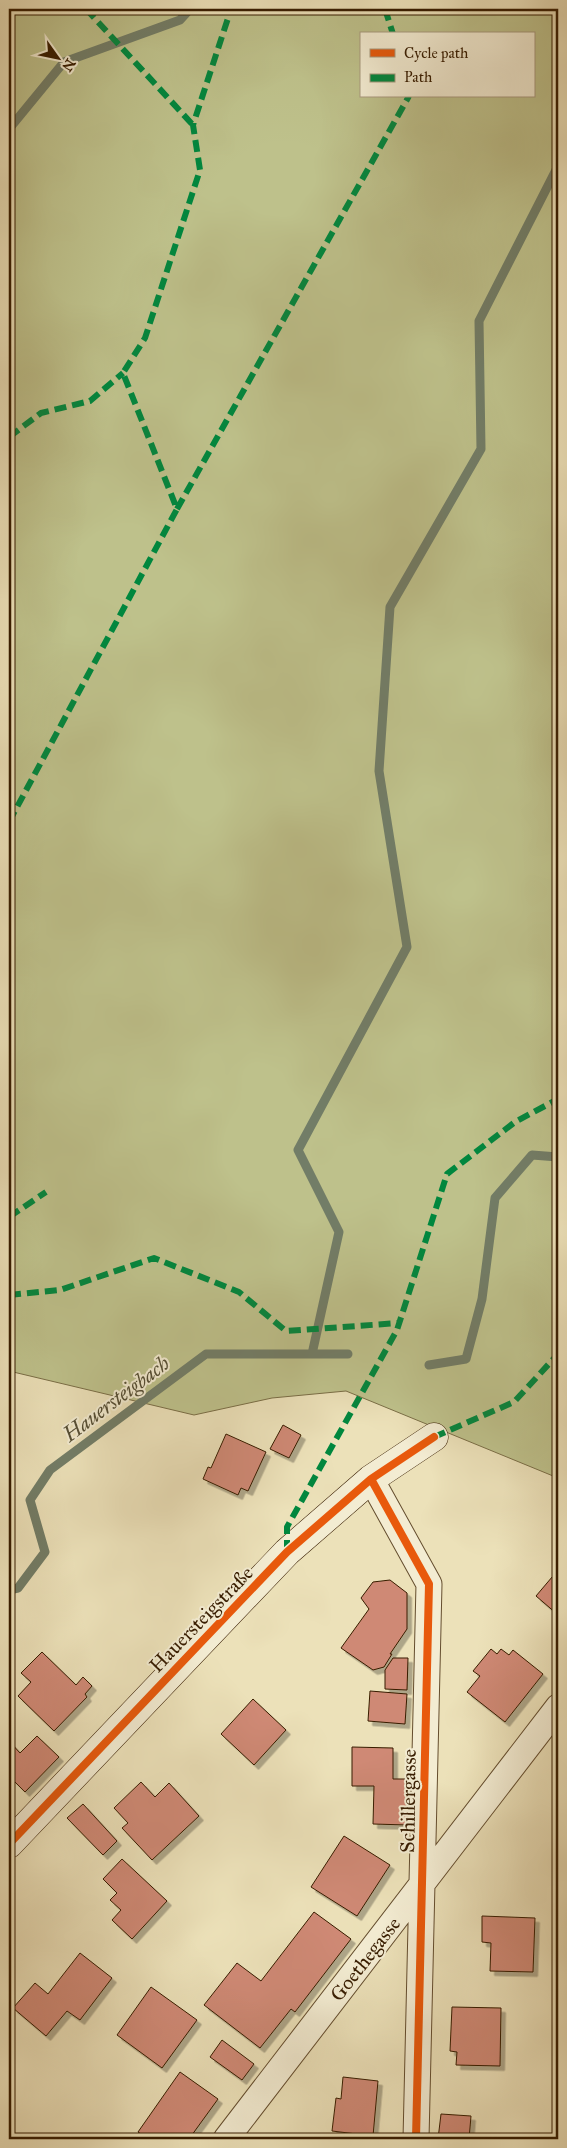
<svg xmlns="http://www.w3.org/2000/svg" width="567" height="2148" viewBox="0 0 567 2148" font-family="'IM FELL Great Primer',serif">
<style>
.green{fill:#bec18b;stroke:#7a6e46;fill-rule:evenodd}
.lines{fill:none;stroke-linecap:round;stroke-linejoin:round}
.stream{stroke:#727d67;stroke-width:9}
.building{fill:#cf8975;stroke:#371c00;filter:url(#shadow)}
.street-casing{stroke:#644d2e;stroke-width:27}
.secondary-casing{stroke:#371c00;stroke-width:29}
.street{stroke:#f3ecd2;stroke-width:25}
.secondary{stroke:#f3ecd2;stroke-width:28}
.quiet{stroke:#00873e;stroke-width:6;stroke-dasharray:12 6;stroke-linecap:butt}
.cycleway-casing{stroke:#f3ecd2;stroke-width:11}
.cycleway{stroke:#e8590c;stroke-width:8}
.labels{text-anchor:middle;stroke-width:4;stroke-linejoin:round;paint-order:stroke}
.street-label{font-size:20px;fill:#371c00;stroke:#f3ecd2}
.water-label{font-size:21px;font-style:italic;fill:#544d33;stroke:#f3ecd2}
</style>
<defs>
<filter id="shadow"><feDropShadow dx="4.5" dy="4.5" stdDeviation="0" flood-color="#0004"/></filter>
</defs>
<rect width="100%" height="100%" fill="#ece1b9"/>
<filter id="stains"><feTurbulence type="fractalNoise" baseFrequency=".004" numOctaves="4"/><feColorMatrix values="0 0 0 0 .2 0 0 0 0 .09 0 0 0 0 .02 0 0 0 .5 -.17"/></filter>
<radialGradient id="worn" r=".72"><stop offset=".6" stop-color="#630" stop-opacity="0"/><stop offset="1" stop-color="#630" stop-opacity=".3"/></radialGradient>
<path class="green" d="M9,9h549v1469l-212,-87 -74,7 -78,17 -185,-44zM361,34h172v62h-172z"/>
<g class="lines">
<path class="stream" d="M9,129l55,-67 116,-42 10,-11
M312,1354l27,-122 -41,-82 109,-203 -28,-176 11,-164 91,-158 -2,-128 79,-155
M429,1365l37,-6 16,-60 13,-101 37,-43 26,2
M9,1590l9,-2 27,-36 -15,-52 20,-30 156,-116h142"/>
</g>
<path class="building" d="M283,1425l18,10 -12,23 -19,-9z
M226,1434l40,18 -18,39 -7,-3 -3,7 -35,-16 5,-12 3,1z
M558,1570v43l-1,1 -21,-18z
M390,1580l17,13v36l-17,25h2l-8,13 -11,3 -32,-22 28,-39 -8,-11 12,-16z
M491,1649l6,5 4,-5 8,6 4,-5 30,24 -38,48 -38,-30 13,-16 -7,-5z
M42,1652l34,33 7,-8 9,9 -7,8 2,3 -33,34 -36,-35 13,-14 -10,-9z
M393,1658h15l-1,32 -22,-1v-19z
M370,1691l37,3 -2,30 -37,-3z
M253,1699l33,31 -32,35 -33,-31z
M37,1736l22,21 -34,35 -16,-16v-35l11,12z
M558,1740v12l-5,-4z
M352,1747l41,1v31h15v46l-35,-1 1,-38h-22z
M141,1782l14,15 14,-14 30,33 -47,44 -30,-32 6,-5 -14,-15z
M83,1804l34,37 -14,14 -36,-37z
M344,1836l46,29 -33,51 -46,-29z
M122,1859l45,42 -35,38 -20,-19 9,-10 -11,-10 7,-7 -14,-14z
M314,1912l37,27 -56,73 -4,-3 -31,39 -56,-43 33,-42 24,18z
M482,1916l53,2 -2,54 -43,-1 1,-28 -9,-1z
M80,1953l32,25 -32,42 -13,-9 -21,25 -33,-28 22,-25 13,11z
M151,1987l46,33 -35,48 -45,-33z
M452,2007l49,1 -1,58 -44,-1 1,-13 -7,-1z
M222,2040l32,24 -12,16 -32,-23z
M180,2072l38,27 -29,40h-40l-11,-7z
M343,2077l35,4 -5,55 -41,-5 4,-33 5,1z
M441,2114l30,2 -2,23h-31z"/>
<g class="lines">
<defs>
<path id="street" d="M371,1479l58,105 -13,555
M226,2139l332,-432"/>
<path id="secondary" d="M9,1844l278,-292 84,-73 63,-42"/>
</defs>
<use href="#street" class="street-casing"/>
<use href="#secondary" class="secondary-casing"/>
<use href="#street" class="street"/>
<use href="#secondary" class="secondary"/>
<path class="quiet" d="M86,9l107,116
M385,9l8,25
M9,437l32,-24 49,-12 33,-28
M177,509l232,-413
M9,822l168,-313 -54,-136 22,-35 55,-168 -7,-45 38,-116
M9,1217l37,-25
M9,1295l51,-5 94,-32 85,34 47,39 113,-8
M434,1437l80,-35 44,-48
M287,1552v-25l110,-197 50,-156 68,-52 43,-23"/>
<defs>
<path id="cycleway" d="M371,1479l58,105 -13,555
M9,1844l278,-292 84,-73 63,-42"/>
</defs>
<use href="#cycleway" class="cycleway-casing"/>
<use href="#cycleway" class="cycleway"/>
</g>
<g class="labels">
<g class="street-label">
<text transform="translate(201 1619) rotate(-46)" y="7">Hauersteigstraße</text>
<text transform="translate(408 1801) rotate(-89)" y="7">Schillergasse</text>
<text transform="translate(365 1959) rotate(-52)" y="7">Goethegasse</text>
</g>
<g class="water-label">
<text transform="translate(116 1399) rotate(-37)" y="7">Hauersteigbach</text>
</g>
</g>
<rect width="567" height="2148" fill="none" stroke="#ece1b9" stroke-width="30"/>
<rect x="10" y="10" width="547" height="2128" fill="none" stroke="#371c00" stroke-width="2.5"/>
<rect x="15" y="15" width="537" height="2118" fill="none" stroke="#371c00"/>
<rect x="360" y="32" width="175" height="65" fill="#f3ecd2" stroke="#a8997e"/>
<rect x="370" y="49" width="25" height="8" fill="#e8590c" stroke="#a8997e"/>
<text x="404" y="58" font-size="15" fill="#371c00">Cycle path</text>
<rect x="370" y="74" width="25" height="8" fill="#00873e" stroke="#a8997e"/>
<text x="404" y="82" font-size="15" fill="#371c00">Path</text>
<g transform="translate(58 58) rotate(123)" stroke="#f3ecd2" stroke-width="4" paint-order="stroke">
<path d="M0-4L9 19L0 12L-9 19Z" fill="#371c00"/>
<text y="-8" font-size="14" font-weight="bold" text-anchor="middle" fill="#371c00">N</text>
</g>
<rect width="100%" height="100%" filter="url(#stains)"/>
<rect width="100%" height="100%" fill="url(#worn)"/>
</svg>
